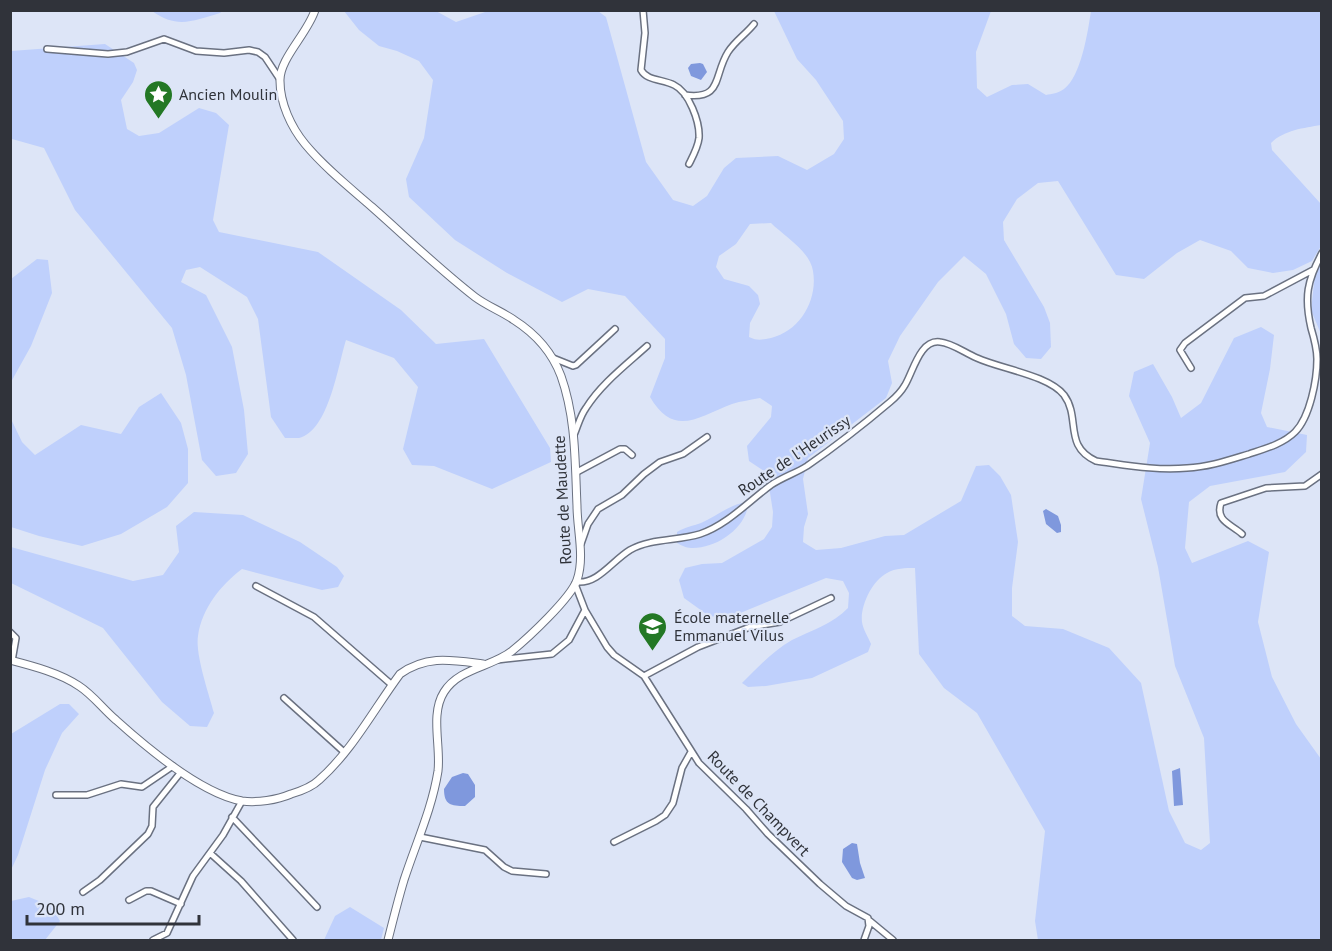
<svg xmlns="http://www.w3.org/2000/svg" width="1332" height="951" viewBox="0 0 1332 951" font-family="'PT Sans',sans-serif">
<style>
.green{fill:#bfd0fc;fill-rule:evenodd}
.water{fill:#7f98dd}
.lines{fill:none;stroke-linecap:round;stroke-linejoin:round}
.street-casing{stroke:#6a7181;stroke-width:8}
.secondary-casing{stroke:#6a7181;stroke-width:9}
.street{stroke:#fff;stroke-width:5}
.secondary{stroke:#fff;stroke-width:7}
.labels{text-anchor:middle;stroke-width:4.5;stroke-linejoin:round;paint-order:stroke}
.poi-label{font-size:16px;fill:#30333a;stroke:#dde5f7;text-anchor:start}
.street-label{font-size:16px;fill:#30333a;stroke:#dde5f7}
</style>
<rect width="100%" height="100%" fill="#dde5f7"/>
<path class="green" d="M152,11h70l-2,2c-27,8 -43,16 -68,-2z
M344,11h92l20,11 32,-11h110l8,6 40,145 27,38 20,6 14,-10 17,-28 12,-10 42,-2 29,14 27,-16 10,-15 -1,-18 -27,-41 -19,-21 -23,-48h217l-15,41 1,36 10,9 25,-12 16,-1 18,11c5,-1 13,-2 18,-6 17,-12 24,-58 27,-78h230v114c-17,3 -37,5 -50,18l1,7 49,54v42l-9,15 -19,9 -20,3 -25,-5 -17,-17 -31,-11 -23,13 -33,26 -28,-4 -58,-94 -20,2 -21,16 -14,23 1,18 40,67 6,16 1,24 -10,12 -15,-1 -12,-14 -8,-30 -20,-40 -22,-18 -26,26 -38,54 -12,25 4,22 -6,15 -78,60 -5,21 5,35 -4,13 -1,15 13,8 25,-2 44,-12 19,-1 57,-34 15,-35 13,-1 11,11 11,19 7,47 -6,46v28l13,10 38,3 46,19 32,35 28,128 16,32 16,7 9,-7 -6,-105 -29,-72 -17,-99 -17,-68 9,-56 -21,-47 5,-24 19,-8 19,33 9,21 20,-15 33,-65 27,-11 13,8 -4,34 -9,44 6,14 40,8 -1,17 -21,20 -75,14 -21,16 -4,46 7,15 56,-22 21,11 -11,70 14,55 24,47 25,35v181h-283l-3,-19 10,-90 -68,-118 -33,-25 -25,-34 -4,-86c-10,0 -19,0 -28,5 -14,7 -27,32 -25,49 1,7 6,15 9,22l-3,8 -56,26 -46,8 -18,1 -6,-4c16,-16 31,-32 50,-43 20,-10 41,-16 56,-32l1,-15 -6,-12 -17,-3 -98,40 -19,-2 -25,-18 -5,-18 6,-12 17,-4 20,-1 42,-24 8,-12 1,-15 -5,-32 2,-5 -21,-14 -2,-15 24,-29 1,-11 -12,-8c-9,2 -19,3 -28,6 -34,13 -58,34 -82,-7l15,-39v-19l-40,-43 -37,-7 -26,13 -55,-29 -52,-33 -46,-43 -3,-18 18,-41 9,-58 -14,-19 -22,-10 -18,-5 -20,-16zM771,223c13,13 39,28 42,48 5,29 -13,60 -42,67 -10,2 -13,3 -22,-1l1,-14 10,-19 -2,-9 -9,-9 -25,-7 -8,-12 3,-11 17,-12 14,-20z
M105,44l29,19 3,7 -4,12 -12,18 6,29 12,7 20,-3 40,-25 17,5 13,12 -16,95 6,12 99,20 83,58 35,34 48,-5 66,109 1,14 -59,27 -58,-23 -22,-1 -9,-16 15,-62 -24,-29 -48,-18c-8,25 -17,91 -47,98 -4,0 -10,0 -14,0l-14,-21 -13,-98 -11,-22 -47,-30 -14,3 -5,12 25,13 26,52 12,63 4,44 -12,19 -20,3 -14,-16 -16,-85 -14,-47 -97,-118 -31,-62 -32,-9 -1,1v-89z
M37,259l11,1 4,33 -21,53 -20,36v-103z
M1321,263v71l-10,-24 4,-35z
M161,393l20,30 7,26v34l-21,24 -46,27 -39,12 -43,-10 -28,-9v-108l11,23 13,13 46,-30 40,9 18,-27z
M742,503l5,7c-6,22 -34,39 -56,38 -5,0 -10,-3 -14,-5v-11c8,-5 16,-6 24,-9 14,-6 25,-16 41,-20z
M194,512l49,3 57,27 37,25 7,9 -6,11 -16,3 -80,-21c-21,16 -40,39 -44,67 -3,18 11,58 16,77l-7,14 -17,-1 -28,-24 -59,-74 -92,-45v-36l122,34 30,-6 16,-23 -3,-26z
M60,704h9l10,10 -17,19 -17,37 -27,85 -7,15v-136z
M29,897l22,9 9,15 -15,19h-34v-39z
M350,907l34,21 -3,12h-57l11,-24z"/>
<path class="water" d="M700,63l3,1 4,8 -6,8 -10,-4 -3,-8 3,-4z
M1046,509l12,7 3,9v7l-4,1 -11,-9 -3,-13z
M1180,768l3,37 -9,1 -2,-35z
M463,773l5,1 7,11v12l-10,9c-14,0 -21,-1 -21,-17l8,-12z
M852,843l5,1 3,19 5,15 -8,2 -5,-2 -10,-16 1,-13z"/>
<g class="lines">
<defs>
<path id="street" d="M643,10l2,23 -4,37c6,11 22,9 33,15 15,7 26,37 25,53 -1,9 -6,18 -10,26
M47,49l61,5 19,-2 37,-13 32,12 28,2 25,-3 9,2 7,5 14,21
M685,95c38,5 28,-19 43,-43 7,-11 18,-18 26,-28
M553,358l20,8 3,-1 39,-36
M1191,368l-11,-18 5,-7 60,-45 19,-2 49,-26
M574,435c4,-9 6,-19 12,-27 15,-24 40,-43 61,-62
M577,472l43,-23h5l7,6
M1242,534c-11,-10 -27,-13 -21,-31l45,-15 39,-2 17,-12
M581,544l7,-20 10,-15 24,-14 22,-21 16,-12 23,-8 24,-17
M577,582c21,2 35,-21 53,-32 21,-12 48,-9 70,-16 27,-9 49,-33 71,-49 12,-8 25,-12 36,-19 29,-20 57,-42 83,-64 6,-5 11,-10 15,-17 8,-13 15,-46 35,-43 12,1 25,11 37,16 24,11 71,17 87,37 17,23 -1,51 32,66 30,4 61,10 91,7 22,-1 42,-8 62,-14 15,-5 34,-10 46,-22 15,-15 22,-52 22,-73 0,-11 -3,-21 -6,-31 -7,-31 -4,-47 11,-75
M575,584l10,26 22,37 7,8 30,21 55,87 47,46 22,25 52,50 26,22 22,12 1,8 -5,14
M256,586l58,31 78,68
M10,632l6,6 -4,23
M497,660l55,-6 17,-14 16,-30
M644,676l54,-29 52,-20 30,-5 51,-24
M284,698l60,54
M56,795h31l34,-11 21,3 31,-21
M232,817l85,90
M420,837l65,13 19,17 8,4 34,3
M614,842l42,-21 9,-6 8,-12 9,-35 9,-16
M210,853l31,28 52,59
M83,892l17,-12 48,-46 4,-8 1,-19 28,-35
M129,900l17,-9h5l30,13
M870,921l23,19
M153,940l14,-7 26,-57 30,-41 19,-34"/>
<path id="secondary" d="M315,10c-7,23 -36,49 -35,71 0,22 11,46 25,63 19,23 44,43 67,63 34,30 67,62 103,90 12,9 26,14 39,23 22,14 38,32 47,56 15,42 14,86 16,130 0,23 8,51 0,74 -6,18 -49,58 -65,71 -20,16 -53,17 -68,41 -14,22 -3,54 -6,79 -6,38 -22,72 -34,109 -6,20 -11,40 -16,60
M10,660c23,6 50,13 69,26 14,9 24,23 37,34 30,27 86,74 126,81 15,2 35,-1 49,-7 10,-3 21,-7 28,-14 33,-29 55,-71 81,-106 27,-19 51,-14 83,-10"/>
</defs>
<use href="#street" class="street-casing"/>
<use href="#secondary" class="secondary-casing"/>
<use href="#street" class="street"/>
<use href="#secondary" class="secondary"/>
</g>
<defs>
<symbol id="sight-pin" viewBox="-11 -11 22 30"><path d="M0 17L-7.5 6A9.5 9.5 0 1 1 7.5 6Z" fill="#237825" stroke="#dde5f7"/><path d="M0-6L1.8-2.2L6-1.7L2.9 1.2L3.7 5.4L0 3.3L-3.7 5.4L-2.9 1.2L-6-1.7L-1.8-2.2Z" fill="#fff"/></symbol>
<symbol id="school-pin" viewBox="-11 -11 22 30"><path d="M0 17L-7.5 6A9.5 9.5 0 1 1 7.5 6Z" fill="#237825" stroke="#dde5f7"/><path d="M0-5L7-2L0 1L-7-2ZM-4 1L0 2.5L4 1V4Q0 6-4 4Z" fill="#fff"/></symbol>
</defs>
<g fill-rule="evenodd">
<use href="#sight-pin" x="142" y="78" width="33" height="45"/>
<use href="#school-pin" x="636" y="610" width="33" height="45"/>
</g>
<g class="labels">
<g class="poi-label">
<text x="179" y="100">Ancien Moulin</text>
<text x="674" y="623">École maternelle<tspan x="674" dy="18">Emmanuel Vilus</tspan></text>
</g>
<g class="street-label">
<text transform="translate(794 455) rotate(-34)" y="6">Route de l'Heurissy</text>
<text transform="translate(562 500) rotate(-93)" y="6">Route de Maudette</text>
<text transform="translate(759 803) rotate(46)" y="6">Route de Champvert</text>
</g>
</g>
<rect width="1332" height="951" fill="none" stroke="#30333a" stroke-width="24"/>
<path d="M27 915v9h172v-9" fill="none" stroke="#30333a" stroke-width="3"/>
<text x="36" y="915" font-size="18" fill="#30333a" stroke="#dde5f7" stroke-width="4.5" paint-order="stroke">200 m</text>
</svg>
